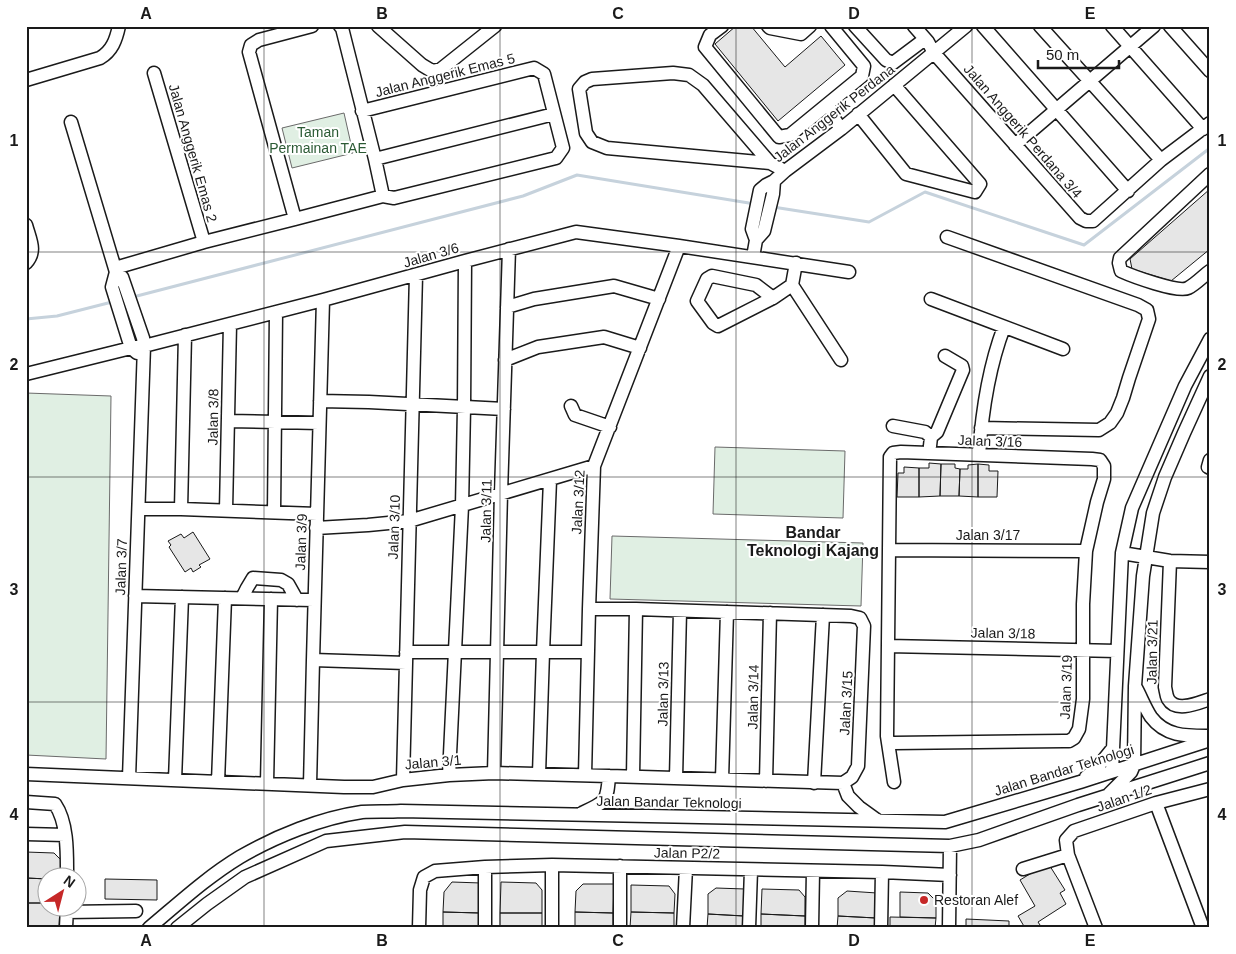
<svg xmlns="http://www.w3.org/2000/svg" width="1236" height="954" viewBox="0 0 1236 954" font-family="Arial,sans-serif">
<style>
.green{fill:#e0efe3;stroke:#6a6a6a}
.lines{fill:none;stroke-linecap:round;stroke-linejoin:round}
.stream{stroke:#c6d2dc;stroke-width:3}
.building{fill:#e6e6e6;stroke:#1a1a1a}
.minor-casing{stroke:#1a1a1a;stroke-width:15}
.minor{stroke:#fff;stroke-width:12}
.grid{fill:none;stroke:#1a1a1a;stroke-width:1;stroke-opacity:0.55}
.poi-dot{fill:#c62828;stroke:#fff;stroke-width:2}
.labels{text-anchor:middle;stroke-width:4;stroke-linejoin:round;paint-order:stroke}
.street-label{font-size:14px;fill:#1a1a1a;stroke:#fff}
.park-label{font-size:14px;fill:#2b5a34;stroke:#fff}
.poi-label{font-size:14px;fill:#1a1a1a;stroke:#fff;text-anchor:start}
.quarter-label{font-size:16px;font-weight:bold;fill:#1a1a1a;stroke:#fff}
.neatline{fill:none;stroke:#1a1a1a;stroke-width:2}
.grid-label{font-size:16px;text-anchor:middle;font-weight:bold;fill:#1a1a1a}
</style>
<rect width="100%" height="100%" fill="#fff"/>
<path class="green" d="M344,113l9,40 -61,15 -10,-40z
M26,393l85,3 -5,363 -80,-4z
M715,447l130,4 -2,67 -130,-4z
M612,536l251,7 -2,63 -251,-7z"/>
<g class="lines">
<path class="stream" d="M773,207l96,15 56,-30 159,53 126,-97
M133,297l390,-101 54,-21 178,29
M26,319l31,-3 55,-14"/>
</g>
<path class="building" d="M736,26h15l34,41 36,-31 24,29 -67,56 -63,-77z
M1210,189v60l-39,32 -39,-12 -2,-10z
M929,463l12,1 -1,32 -21,1v-29h10z
M941,464h14v4l5,1 -1,27h-19z
M978,464v33l-19,-1 1,-27h8v-4z
M978,464l11,1v6h9l-1,26h-19z
M904,467l15,1v29h-22l1,-24h6z
M193,532l17,27 -11,6 2,2 -8,5 -2,-4 -6,4 -16,-25 2,-2 -3,-4 13,-7 3,4z
M26,852l28,1 7,7v16h-13v3l-22,-1z
M1048,863l17,27 -5,3 6,11 -28,18 4,6h-17l-7,-12 17,-10 -15,-26z
M26,878l22,1v24h-22z
M105,879l52,1v20l-52,-1z
M452,882l29,1 -1,30 -37,-1 1,-20z
M501,882l35,1 6,7v23h-42z
M583,884h31l-1,29 -38,-1 1,-21z
M631,885l38,1 6,8 -1,19 -43,-1z
M716,888l29,1 -1,27 -36,-2v-20z
M762,889l37,1 6,7v19l-44,-2z
M847,891l30,2 -1,25 -38,-2v-18z
M900,892l28,1 8,8v17l-36,-1z
M26,903h22v3h12l-1,22 -33,-1z
M443,912l37,1v15h-37z
M575,912l38,1v15h-38z
M631,912l43,1v15h-44z
M500,913h42v15h-42z
M708,914l36,2v12h-37z
M761,914l44,2v12h-44z
M838,916l38,2v10h-39z
M890,917l46,1 -1,10h-45z
M966,919l43,2v7h-43z"/>
<g class="lines">
<defs>
<path id="minor" d="M340,26l2,2 33,131 8,37
M378,26l44,39 10,6 9,-2 54,-43
M722,26l-12,9 -5,12 74,90 11,-2 72,-59 2,-10 -33,-40
M768,26l2,2 31,6 9,-8
M855,26l31,34 7,3 32,-24
M914,26l14,16 6,11 146,165 6,3h7l68,-61 49,-37
M983,26l145,165
M1040,26l121,134
M1112,26l91,103
M1170,26l40,45
M154,73l50,169
M26,80l74,-22c12,-7 16,-18 19,-32
M827,105l6,6v6l8,12
M858,114l48,60 69,18 5,-8 -86,-99
M71,122l45,150 6,5 21,61 1,8 -15,432
M1015,145l139,-119
M375,159l179,-45
M770,163l-163,-15 -15,-6 -6,-9 -7,-44 6,-7 7,-3 81,-6 16,2 14,10 67,78 15,8
M1210,174l-90,84 -1,5 2,8c11,5 57,22 67,17 8,-4 15,-12 22,-17
M295,219l-46,-167 2,-7 8,-5 53,-14
M26,225c4,15 11,26 0,38
M947,237l191,68 9,5 2,9 -20,59 -6,20 -6,15 -7,10 -11,7 -118,-2
M756,240l8,-9 9,-37 1,-13
M753,257l3,-17 -4,-11 8,-39 6,-5 8,-4 11,-10 56,-42 125,-103
M115,268l89,-26 91,-23 88,-23 11,2 162,-40 7,-10 -19,-74 -10,-6 -172,43
M116,272l-4,15 19,61 6,5
M792,285l49,75
M773,298l-55,28 -5,-3 -16,-22 10,-22 5,-3 44,9 17,13 19,-13 4,-22
M931,299l132,50
M507,307l27,-8 80,-13 45,13
M505,360l33,-13 66,-10 36,11
M26,374l105,-26 13,-2 179,-46 142,-39 111,-29 103,14 170,26
M320,401l49,1 135,7
M571,406l4,9 35,12
M228,421l91,2
M893,426l32,6 6,5 -1,9
M931,437l6,-5 26,-62 -1,-4 -17,-10
M979,455c3,-44 9,-86 25,-128
M1210,460l-2,7 2,1
M139,509h42l136,5
M181,509l4,-174
M226,510l4,-186
M274,512l2,-200
M316,528l52,-3 41,-4 185,-55
M889,550l197,1
M1122,553l48,8 40,1
M1170,561l-5,126c1,4 1,8 3,12 8,14 30,4 42,0
M135,596l179,4
M242,598l5,-10 6,-10 28,2 7,4 9,16
M589,609h47l215,7 9,2 4,8 -6,140 -6,11 -9,6
M888,646l229,5
M406,652h182
M313,660l93,3
M1136,688c5,9 9,20 15,29 15,20 36,19 59,19
M889,742l5,1 170,-2h5l5,-3 5,-9 4,-30v-95l3,-53 11,-49 7,-23v-13l-4,-6 -8,-1 -191,-7 -8,1 -3,4 -3,279 7,46
M1112,771l10,-218 10,-45 53,-122 25,-47
M494,773l7,-280 8,-244
M26,774l318,13h29l30,-7 46,-5 45,-2 115,3 234,7
M539,774l4,-122 7,-172
M449,775l13,-269 2,-98 1,-147
M585,775l4,-166 5,-143 85,-220
M633,776l3,-167
M1086,777l10,-8 17,-21
M676,778l4,-167
M722,779l5,-167
M175,780l7,-183
M403,780c4,-169 10,-337 13,-505
M766,781l4,-168
M218,782l7,-184
M267,783l4,-184
M814,783l9,-168
M843,783l5,13 11,11 18,13
M310,785l3,-125 10,-360
M1109,794l22,-22 3,-7 1,-79 8,-110 10,-63 12,-36 19,-44 26,-57
M26,802l29,2c13,19 12,50 12,72
M1156,803l47,125
M582,813c24,-11 25,-11 27,-37
M26,834l39,1
M1023,869l45,-14
M66,912l70,-1
M66,928l1,-22
M149,928c30,-25 58,-51 91,-71 36,-21 81,-39 122,-45 13,-1 26,0 39,-1l544,11 135,-40 130,-42
M177,928l30,-24 38,-27 81,-36 79,-9 545,14 29,-6 99,-35 132,-42
M419,928l1,-38 4,-13 11,-6 50,-4 67,-2 330,7 68,3
M485,928v-61
M552,928v-63
M620,928v-62
M683,928l3,-60
M749,928l2,-58
M812,928l1,-57
M881,928l1,-56
M949,928l1,-82
M1096,928l-28,-73 -2,-15 8,-9 82,-28 54,-14"/>
</defs>
<use href="#minor" class="minor-casing"/>
<use href="#minor" class="minor"/>
</g>
<path class="grid" d="M264,26v902M500,26v902M736,26v902M972,26v902M26,252h1184M26,477h1184M26,702h1184"/>
<circle class="poi-dot" cx="924" cy="900" r="5"/>
<g class="labels">
<g class="street-label">
<text transform="translate(445 75) rotate(-14)" y="5">Jalan Anggerik Emas 5</text>
<text transform="translate(834 113) rotate(-38)" y="5">Jalan Anggerik Perdana</text>
<text transform="translate(1023 131) rotate(49)" y="5">Jalan Anggerik Perdana 3/4</text>
<text transform="translate(193 153) rotate(74)" y="5">Jalan Anggerik Emas 2</text>
<text transform="translate(431 255) rotate(-16)" y="5">Jalan 3/6</text>
<text transform="translate(213 417) rotate(-89)" y="5">Jalan 3/8</text>
<text transform="translate(990 441) rotate(2)" y="5">Jalan 3/16</text>
<text transform="translate(578 502) rotate(-87)" y="5">Jalan 3/12</text>
<text transform="translate(486 511) rotate(-89)" y="5">Jalan 3/11</text>
<text transform="translate(394 527) rotate(-88)" y="5">Jalan 3/10</text>
<text x="988" y="540">Jalan 3/17</text>
<text transform="translate(301 542) rotate(-88)" y="5">Jalan 3/9</text>
<text transform="translate(121 567) rotate(-88)" y="5">Jalan 3/7</text>
<text transform="translate(1003 633) rotate(1)" y="5">Jalan 3/18</text>
<text transform="translate(1152 652) rotate(-89)" y="5">Jalan 3/21</text>
<text transform="translate(1066 687) rotate(-88)" y="5">Jalan 3/19</text>
<text transform="translate(663 694) rotate(-89)" y="5">Jalan 3/13</text>
<text transform="translate(753 697) rotate(-89)" y="5">Jalan 3/14</text>
<text transform="translate(846 703) rotate(-87)" y="5">Jalan 3/15</text>
<text transform="translate(433 762) rotate(-5)" y="5">Jalan 3/1</text>
<text transform="translate(1064 770) rotate(-17)" y="5">Jalan Bandar Teknologi</text>
<text transform="translate(1124 798) rotate(-19)" y="5">Jalan 1/2</text>
<text transform="translate(669 802) rotate(1)" y="5">Jalan Bandar Teknologi</text>
<text transform="translate(687 853) rotate(1)" y="5">Jalan P2/2</text>
</g>
<g class="park-label">
<text x="318" y="137">Taman<tspan x="318" dy="16">Permainan TAE</tspan></text>
</g>
<g class="poi-label">
<text x="934" y="905">Restoran Alef</text>
</g>
<g class="quarter-label">
<text x="813" y="538">Bandar<tspan x="813" dy="18">Teknologi Kajang</tspan></text>
</g>
</g>
<rect width="1236" height="954" fill="none" stroke="#ffffff" stroke-width="55"/>
<g transform="translate(62 892) rotate(36)"><circle r="24" fill="#ffffff" stroke="#a3a3a3"/>
<path d="M0-4L9 19L0 12L-9 19Z" fill="#c62828"/>
<text y="-8" font-size="14" font-weight="bold" text-anchor="middle" fill="#1a1a1a">N</text>
</g>
<path d="M1038 60v8h81v-8" fill="none" stroke="#1a1a1a" stroke-width="2.5"/>
<text x="1046" y="60" font-size="15" fill="#1a1a1a" stroke="#ffffff" stroke-width="4" paint-order="stroke">50 m</text>
<rect x="28" y="28" width="1180" height="898" class="neatline"/>
<g class="grid-label">
<text x="146" y="19">A</text>
<text x="382" y="19">B</text>
<text x="618" y="19">C</text>
<text x="854" y="19">D</text>
<text x="1090" y="19">E</text>
<text x="14" y="146">1</text>
<text x="1222" y="146">1</text>
<text x="14" y="370">2</text>
<text x="1222" y="370">2</text>
<text x="14" y="595">3</text>
<text x="1222" y="595">3</text>
<text x="14" y="820">4</text>
<text x="1222" y="820">4</text>
<text x="146" y="946">A</text>
<text x="382" y="946">B</text>
<text x="618" y="946">C</text>
<text x="854" y="946">D</text>
<text x="1090" y="946">E</text>
</g>
</svg>
